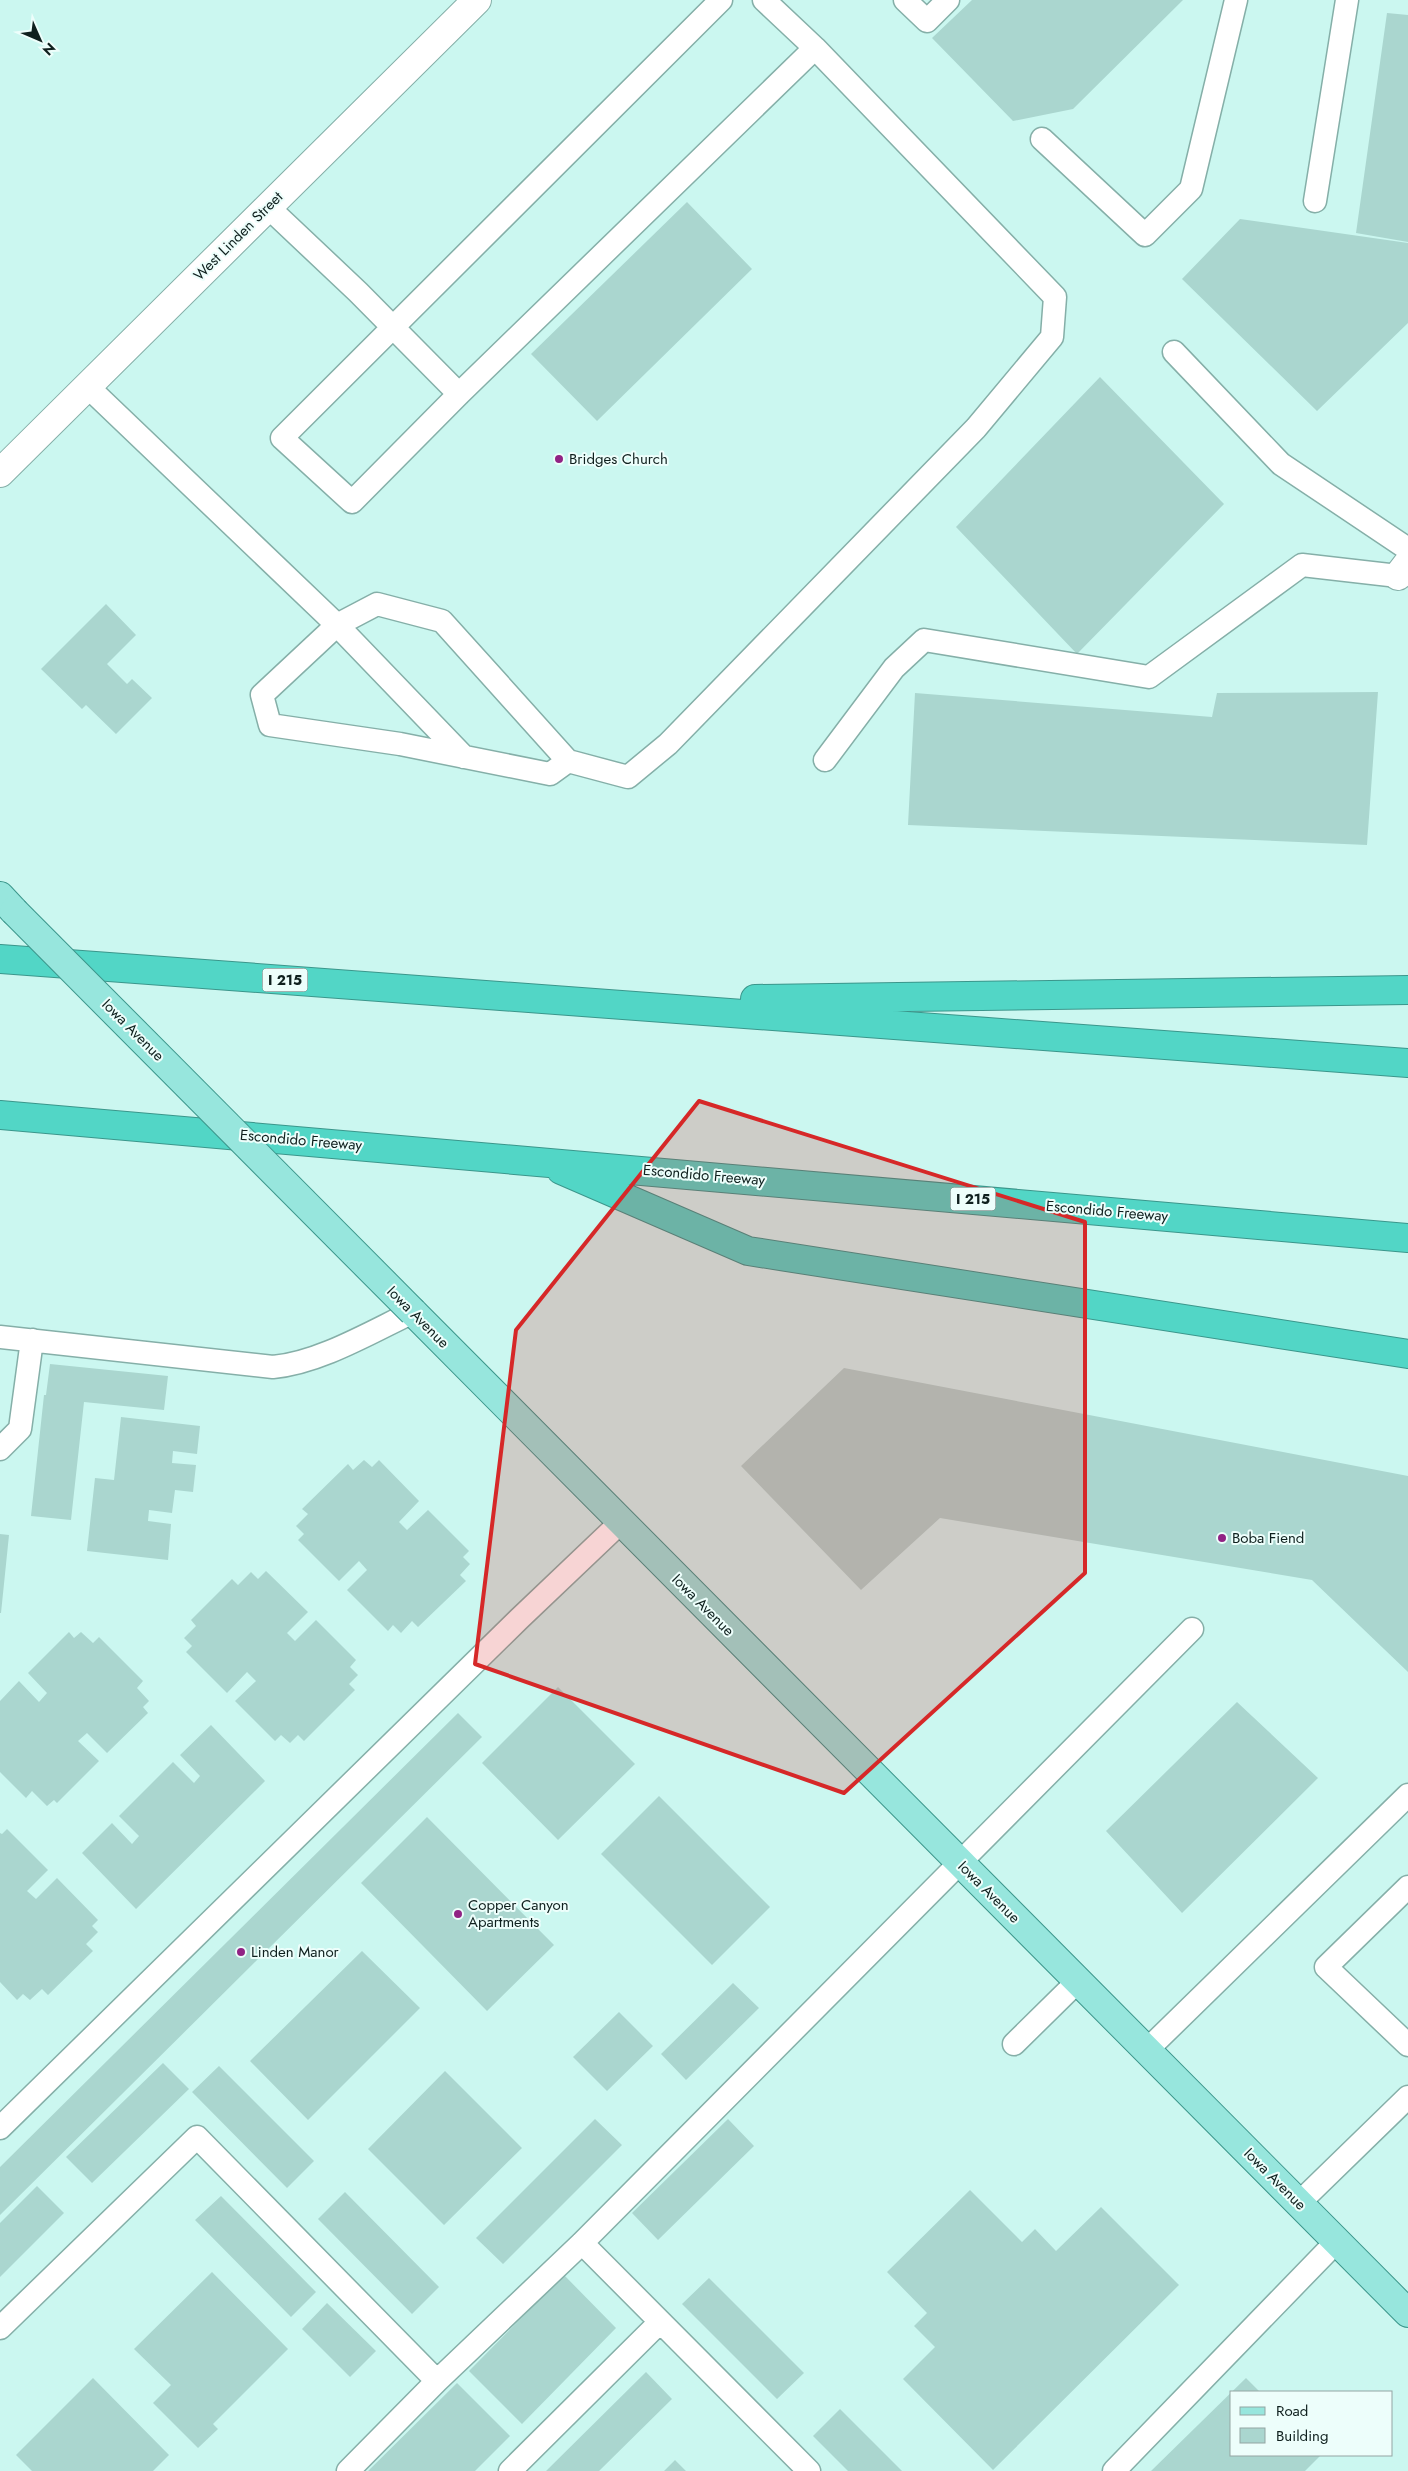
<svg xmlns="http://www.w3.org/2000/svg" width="1408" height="2471" viewBox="0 0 1408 2471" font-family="Jost,sans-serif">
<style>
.building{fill:#aad6cf}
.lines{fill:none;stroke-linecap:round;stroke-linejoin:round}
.service-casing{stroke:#85afa8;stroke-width:25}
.minor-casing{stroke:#85afa8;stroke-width:30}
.secondary-casing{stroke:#85afa8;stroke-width:30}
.primary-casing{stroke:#3b968b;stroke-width:30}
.motorway-casing{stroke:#3b968b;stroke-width:30}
.service{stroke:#fff;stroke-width:22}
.minor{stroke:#fff;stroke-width:28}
.secondary{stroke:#fff;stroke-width:28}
.primary{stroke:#97e6dd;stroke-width:28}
.motorway{stroke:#52d6c6;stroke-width:28}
.primary-bridge-casing{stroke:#3b968b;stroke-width:30;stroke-linecap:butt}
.primary-bridge{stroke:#97e6dd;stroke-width:28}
.marked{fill:#d62828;fill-opacity:0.2;stroke:#d62828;stroke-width:4;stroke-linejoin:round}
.poi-dot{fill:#912284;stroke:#edfefb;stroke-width:2}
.labels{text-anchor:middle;stroke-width:4;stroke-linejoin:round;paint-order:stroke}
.shield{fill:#edfefb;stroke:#526360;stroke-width:1}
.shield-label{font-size:14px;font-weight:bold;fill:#0f201e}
.street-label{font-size:15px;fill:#0f201e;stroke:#edfefb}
.poi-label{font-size:15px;fill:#0f201e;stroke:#edfefb;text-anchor:start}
</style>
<rect width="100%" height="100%" fill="#cbf7f0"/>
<path class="building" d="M972,0h211l-110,109 -60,12 -81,-83z
M1387,13l21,2v227l-52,-9z
M687,202l65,67 -155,152 -66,-67z
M1240,219l168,24v80l-91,88 -135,-132z
M1100,377l124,127 -147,150 -121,-127z
M106,604l30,31 -29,29 20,20 5,-5 20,19 -36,36 -30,-29 -4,4 -41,-40z
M1378,692l-11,153 -459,-20 7,-132 297,24 5,-24z
M50,1364l118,12 -4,34 -80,-8 -13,118 -40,-4 13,-121h2z
M844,1368l564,108v196l-96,-92 -372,-62 -79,72 -120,-124z
M121,1417l79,9 -3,28 -24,-3 -1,12 24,2 -3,27 -18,-2 -3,23 -23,-3 -1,11 23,3 -3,36 -81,-9 8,-73 19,2z
M364,1460l8,7 7,-7 40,41 -20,21 8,8 21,-20 41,41 -6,6 7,7 -10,11 6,6 -48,46 -6,-6 -11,12 -8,-8 -5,6 -41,-41 20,-20 -8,-9 -20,20 -41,-41 6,-6 -8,-8 12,-12 -6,-5 46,-45 5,6z
M0,1534l9,1 -8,78h-1z
M266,1571l42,41 -21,21 8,8 21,-21 40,40 -6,7 8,8 -9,9 6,6 -51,51 -6,-6 -8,8 -9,-8 -6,6 -40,-40 21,-20 -9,-9 -20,21 -41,-41 6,-6 -8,-8 12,-12 -5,-6 41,-41 6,6 13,-13 7,7z
M69,1632l5,6 7,-6 12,11 6,-6 44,44 -6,7 12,13 -6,6 5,6 -41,40 -20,-20 -9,8 21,20 -42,42 -3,-3 -7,6 -15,-15 -6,7 -26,-26v-71l19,-20 20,21 8,-9 -19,-20z
M558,1687l77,77 -77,76 -76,-77z
M1237,1702l81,76 -136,135 -76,-82z
M458,1713l24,24 -482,478v-48z
M211,1725l54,56 -129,128 -54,-56 30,-30 20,21 7,-8 -20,-20 54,-54 21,21 6,-7 -20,-21z
M659,1796l111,111 -58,58 -111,-111z
M427,1817l127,128 -67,66 -126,-128z
M7,1829l41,41 -21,21 9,8 21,-21 41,42 -6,6 6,6 -12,12 7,7 -45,44 -6,-6 -12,11 -7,-6 -6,6 -17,-18v-149l2,1z
M362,1951l58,57 -112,112 -58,-59z
M733,1983l26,25 -73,72 -25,-26z
M619,2012l34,34 -46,45 -34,-34z
M163,2063l26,26 -97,94 -26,-26z
M219,2066l95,95 -27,27 -95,-96z
M445,2071l77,77 -78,77 -76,-76z
M595,2119l27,26 -119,119 -27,-26z
M728,2119l26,27 -96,94 -26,-27z
M37,2186l27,27 -64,64v-54z
M970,2190l52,52 13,-13 21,22 45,-44 78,78 -186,185 -90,-91 32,-32 -21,-21 13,-13 -40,-41z
M345,2192l94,95 -27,27 -94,-95z
M221,2196l95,96 -25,25 -96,-97z
M212,2272l76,77 -75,75 5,5 -20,19 -45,-45 18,-18 -37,-36z
M564,2275l52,53 -94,96 -53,-53z
M709,2278l95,95 -27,26 -95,-95z
M327,2303l49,48 -26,26 -48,-48z
M646,2372l26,27 -73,72h-53z
M93,2378l76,77 -16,16h-121l-16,-16z
M1246,2378l14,14h-28v63h89l-16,16h-154z
M457,2383l53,53 -35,35h-107z
M840,2409l62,62h-54l-35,-35z
M675,2460l11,11h-22z"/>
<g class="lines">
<defs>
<path id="service" d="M721,0l-439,438 70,64 107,-108 356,-346 -51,-48
M905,0l22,21 21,-21
M1042,139l103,96 46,-46 45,-189
M1315,201l32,-201
M268,207l90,85 101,102
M1174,352l107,112 127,85
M87,386l250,239 127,132
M825,760l69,-92 30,-28 225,37 153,-112 96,11
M568,761l-18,13 -150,-30 -130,-19 -8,-30 75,-70 40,-21 65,17 126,140 60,16 40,-33 308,-316 76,-91 3,-40 -240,-249
M0,1337l273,30c46,-4 98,-35 140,-55
M0,1449l20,-20 12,-89
M1408,1887l-82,80 82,78
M1014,2044l64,-63
M1147,2050l261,-255
M0,2128l519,-509 102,-97
M1299,2203l109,-106
M582,2243l227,228
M0,2328l197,-191 240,244 145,-138 610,-614
M348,2471l89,-90
M510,2471l150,-149
M1114,2471l223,-230"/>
<path id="minor" d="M1398,576l10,-13"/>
<path id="secondary" d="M0,473l477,-473"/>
<path id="primary" d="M0,896l14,15
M413,1312l995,1001"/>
<path id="motorway" d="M0,959l1408,104
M755,999l653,-9
M0,1115l1408,123
M561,1170l187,81 660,103"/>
</defs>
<use href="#service" class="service-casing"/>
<use href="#minor" class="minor-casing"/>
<use href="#secondary" class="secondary-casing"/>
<use href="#primary" class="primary-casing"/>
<use href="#motorway" class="motorway-casing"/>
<use href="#service" class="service"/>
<use href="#minor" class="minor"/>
<use href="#secondary" class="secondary"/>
<use href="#primary" class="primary"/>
<use href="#motorway" class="motorway"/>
<defs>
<path id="primary-bridge" d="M14,911l399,401"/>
</defs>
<use href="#primary-bridge" class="primary-bridge-casing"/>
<use href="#primary-bridge" class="primary-bridge"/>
</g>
<path class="marked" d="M699,1101l386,121v351l-241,220 -369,-129 41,-334z"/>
<g class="poi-dot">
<circle cx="559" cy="459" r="5"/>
<circle cx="1222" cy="1538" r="5"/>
<circle cx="458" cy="1914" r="5"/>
<circle cx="241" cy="1952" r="5"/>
</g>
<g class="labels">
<g class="shield">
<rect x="262.5" y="968.5" width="45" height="23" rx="4"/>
<rect x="950.5" y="1187.5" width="45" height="23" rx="4"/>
</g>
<g class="shield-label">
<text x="285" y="985">I 215</text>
<text x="973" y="1204">I 215</text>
</g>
<g class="street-label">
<text transform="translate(238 236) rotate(-45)" y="5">West Linden Street</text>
<text transform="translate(133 1030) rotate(45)" y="5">Iowa Avenue</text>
<text transform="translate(301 1140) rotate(5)" y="5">Escondido Freeway</text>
<text transform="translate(704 1175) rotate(5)" y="5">Escondido Freeway</text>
<text transform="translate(1107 1211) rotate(5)" y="5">Escondido Freeway</text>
<text transform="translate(418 1317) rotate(45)" y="5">Iowa Avenue</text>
<text transform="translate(703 1605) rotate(45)" y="5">Iowa Avenue</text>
<text transform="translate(989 1892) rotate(45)" y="5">Iowa Avenue</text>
<text transform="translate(1275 2179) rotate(45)" y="5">Iowa Avenue</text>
</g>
<g class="poi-label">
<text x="569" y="464">Bridges Church</text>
<text x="1232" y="1543">Boba Fiend</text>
<text x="468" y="1910">Copper Canyon<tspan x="468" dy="17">Apartments</tspan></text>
<text x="251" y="1957">Linden Manor</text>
</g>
</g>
<rect x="1230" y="2391" width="162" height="65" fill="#edfefb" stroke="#94a5a3"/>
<rect x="1240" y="2407" width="25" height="8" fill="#97e6dd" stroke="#94a5a3"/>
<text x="1276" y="2416" font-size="15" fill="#0f201e">Road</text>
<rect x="1240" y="2428" width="25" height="15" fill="#aad6cf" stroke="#94a5a3"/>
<text x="1276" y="2441" font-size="15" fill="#0f201e">Building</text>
<g transform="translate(40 40) rotate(135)" stroke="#edfefb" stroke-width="4" paint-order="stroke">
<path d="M0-4L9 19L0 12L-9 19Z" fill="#0f201e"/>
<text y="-8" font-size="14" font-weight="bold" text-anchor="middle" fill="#0f201e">N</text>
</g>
</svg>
